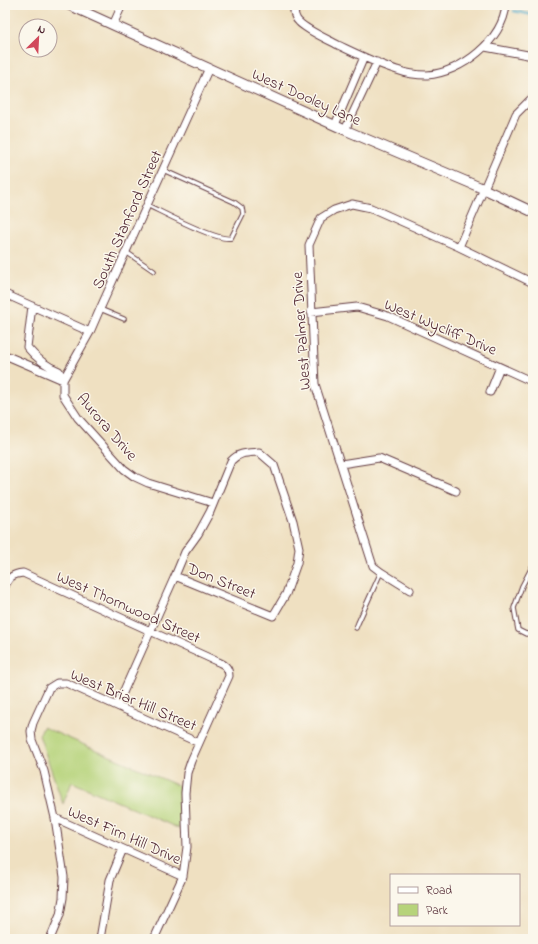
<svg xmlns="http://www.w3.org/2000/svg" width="538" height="944" viewBox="0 0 538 944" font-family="'Indie Flower',sans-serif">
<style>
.green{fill:#b6d37a;stroke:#807952}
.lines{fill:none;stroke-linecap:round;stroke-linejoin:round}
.stream{stroke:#4babca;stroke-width:2.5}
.service-casing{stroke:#633c42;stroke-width:5.5}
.minor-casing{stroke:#633c42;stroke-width:9}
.tertiary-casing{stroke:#633c42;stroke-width:11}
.service{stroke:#fff;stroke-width:3.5}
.minor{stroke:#fff;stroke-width:7}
.tertiary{stroke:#fff;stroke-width:9}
.labels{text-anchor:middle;stroke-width:3;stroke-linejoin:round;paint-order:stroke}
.street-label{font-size:16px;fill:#4a1f2b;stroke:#fbf7ec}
</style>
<rect width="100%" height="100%" fill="#fbf7ec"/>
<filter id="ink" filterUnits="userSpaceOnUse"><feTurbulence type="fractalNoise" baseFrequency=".025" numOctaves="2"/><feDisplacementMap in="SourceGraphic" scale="8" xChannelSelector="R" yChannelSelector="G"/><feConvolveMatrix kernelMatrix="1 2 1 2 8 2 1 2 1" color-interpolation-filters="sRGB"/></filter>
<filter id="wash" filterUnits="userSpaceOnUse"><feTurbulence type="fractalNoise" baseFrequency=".012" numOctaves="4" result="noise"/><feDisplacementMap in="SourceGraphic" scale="16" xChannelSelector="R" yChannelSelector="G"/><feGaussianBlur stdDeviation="0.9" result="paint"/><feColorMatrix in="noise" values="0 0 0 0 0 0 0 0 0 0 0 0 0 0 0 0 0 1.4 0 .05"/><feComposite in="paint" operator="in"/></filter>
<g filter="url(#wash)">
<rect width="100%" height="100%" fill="#efe0c1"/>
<path class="green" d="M43,727l136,59 1,43 -108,-47 -9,22 -24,-69z"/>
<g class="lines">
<path class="stream" d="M493,5l1,1
M514,11l19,4"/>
</g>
</g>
<g filter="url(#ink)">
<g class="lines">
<defs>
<path id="service" d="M147,205c15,7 71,37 84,33l12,-24 -1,-6 -8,-6 -71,-32
M126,252l28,19
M100,309l24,10
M533,565l-11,21 -8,22 4,22 8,4 7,-1
M356,628l2,-5 23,-51"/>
<path id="minor" d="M293,5c1,6 1,13 6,17 9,9 28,17 39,23 19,9 39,19 59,25 8,3 21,5 30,5 34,-2 76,-35 79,-70
M113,25l9,-20
M485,47l48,9
M209,68l-109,241 -10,23 -27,48v15l15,23 46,51 11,8 13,6 65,20
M533,97l-17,17 -57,133 74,36
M335,125l29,-68
M345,130l32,-68
M5,294l85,38
M32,306l-5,41c9,11 19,19 32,24l4,9
M311,312l46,-5 31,9 145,66
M5,355l58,25
M490,392l10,-25
M259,452l15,13 19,56 6,27 -2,15 -11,31 -13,22 -98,-40 10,-24 13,-18 12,-22 21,-51c8,-9 17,-8 28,-9z
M341,464l38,-6 77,33
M5,586c4,-9 8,-12 18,-13l193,88c8,3 13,6 13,15l-38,85 -4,12 -2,20 2,54 -4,29 -29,63
M410,590l-29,-18 -8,-6 -58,-182 -6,-139 12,-27 13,-8 18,-6 19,4 88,39
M117,706l58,-130
M55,818l128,58
M50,939l10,-24 3,-17 1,-21 -9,-59 -11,-47 -12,-31 -1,-9 2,-8 16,-35 8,-5h9l133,60
M100,939l10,-59 13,-31"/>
<path id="tertiary" d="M69,5l276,125 139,59 49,23"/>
</defs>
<use href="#service" class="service-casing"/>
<use href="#minor" class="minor-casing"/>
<use href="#tertiary" class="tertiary-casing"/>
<use href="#service" class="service"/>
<use href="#minor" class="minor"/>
<use href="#tertiary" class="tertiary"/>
</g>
</g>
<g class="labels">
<g class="street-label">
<text transform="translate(307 96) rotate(24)" y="6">West Dooley Lane</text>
<text transform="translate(126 219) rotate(-66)" y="6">South Stanford Street</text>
<text transform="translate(441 326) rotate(23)" y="6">West Wycliff Drive</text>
<text transform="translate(300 331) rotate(-94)" y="6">West Palmer Drive</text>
<text transform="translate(108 426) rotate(49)" y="6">Aurora Drive</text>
<text transform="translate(222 580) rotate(22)" y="6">Don Street</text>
<text transform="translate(129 606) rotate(24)" y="6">West Thornwood Street</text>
<text transform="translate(134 699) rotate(23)" y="6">West Briar Hill Street</text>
<text transform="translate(125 834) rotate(24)" y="6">West Firn Hill Drive</text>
</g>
</g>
<rect width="538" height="944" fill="none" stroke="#fbf7ec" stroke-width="20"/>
<rect x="390" y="874" width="130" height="52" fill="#fbf7ec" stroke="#b4a19f"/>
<rect x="398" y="887" width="20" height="6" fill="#ffffff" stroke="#b4a19f"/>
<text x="426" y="894" font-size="12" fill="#4a1f2b">Road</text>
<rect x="398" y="904" width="20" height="12" fill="#b6d37a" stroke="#b4a19f"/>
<text x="426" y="914" font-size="12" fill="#4a1f2b">Park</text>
<g transform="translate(38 38) rotate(24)"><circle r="19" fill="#fbf7ec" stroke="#b4a19f"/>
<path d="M0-3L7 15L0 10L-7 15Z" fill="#d1495b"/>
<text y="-6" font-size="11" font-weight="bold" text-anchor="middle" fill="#4a1f2b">N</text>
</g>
</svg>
